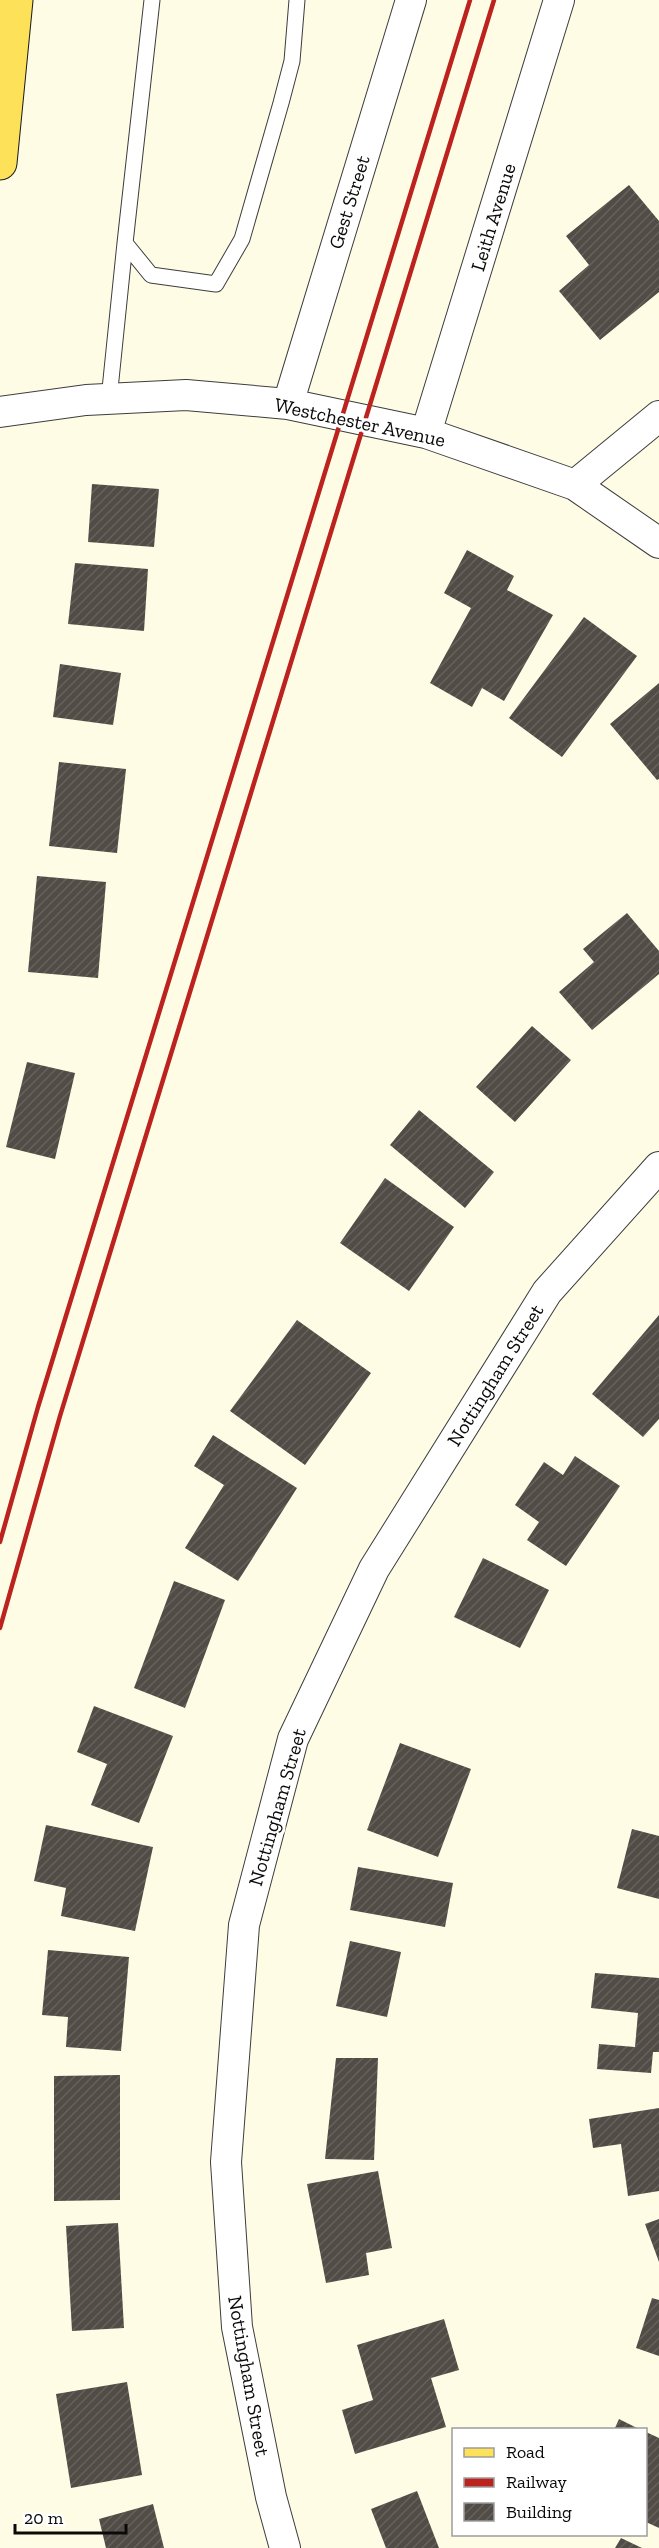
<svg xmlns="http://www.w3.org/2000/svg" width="659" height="2548" viewBox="0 0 659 2548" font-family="'Zilla Slab',serif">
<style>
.building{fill:url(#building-hatch)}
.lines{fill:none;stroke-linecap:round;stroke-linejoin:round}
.service-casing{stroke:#3d3d3d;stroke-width:17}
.minor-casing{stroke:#3d3d3d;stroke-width:32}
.primary-casing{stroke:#1b1b1b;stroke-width:35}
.service{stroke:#fff;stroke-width:15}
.minor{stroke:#fff;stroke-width:30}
.primary{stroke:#fde158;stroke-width:33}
.rail{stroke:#bc231f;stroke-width:4.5}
.labels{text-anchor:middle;stroke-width:6;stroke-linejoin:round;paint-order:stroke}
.street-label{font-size:20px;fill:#0a0a0a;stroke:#fff}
</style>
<defs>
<pattern id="building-hatch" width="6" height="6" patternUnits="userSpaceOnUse" patternTransform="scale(1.5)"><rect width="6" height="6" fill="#524c46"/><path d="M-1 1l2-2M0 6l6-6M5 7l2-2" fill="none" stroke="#66615c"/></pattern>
</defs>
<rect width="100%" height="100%" fill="#fffce6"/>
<path class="building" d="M629,185l30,36v71l-59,48 -41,-49 30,-26 -23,-29z
M92,484l67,5 -5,58 -66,-5z
M467,550l47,26 -7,14 46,25 -49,86 -22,-13 -10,19 -42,-24 41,-75 -27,-15z
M75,563l73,6 -4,62 -76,-7z
M584,617l53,39 -75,101 -53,-39z
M60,664l61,9 -8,52 -60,-8z
M659,683v96l-2,1 -47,-56z
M59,762l67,7 -9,84 -68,-7z
M37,876l69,6 -8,96 -70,-6z
M627,913l32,38v23l-67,56 -33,-38 35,-30 -11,-13z
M532,1026l39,34 -56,62 -39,-35z
M27,1062l48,11 -20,86 -49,-12z
M419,1110l75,62 -29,36 -75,-63z
M385,1178l69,49 -45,64 -69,-48z
M659,1315v104l-16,18 -51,-43z
M297,1320l74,53 -66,92 -75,-54z
M213,1435l84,53 -59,93 -53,-33 39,-63 -30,-19z
M575,1456l45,30 -54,80 -39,-26 12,-18 -24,-17 29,-43 19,13z
M483,1558l66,32 -29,58 -66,-31z
M174,1581l51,19 -40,108 -51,-20z
M94,1706l79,30 -34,87 -48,-18 16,-41 -30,-12z
M400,1743l71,26 -33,88 -71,-27z
M46,1825l107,22 -18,84 -74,-15 5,-28 -32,-7z
M632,1829l27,7v63l-42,-11z
M358,1867l95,16 -8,44 -95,-17z
M350,1941l51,11 -14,65 -51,-11z
M48,1950l81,7 -8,94 -55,-4 2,-30 -26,-2z
M595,1973l64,5v74h-6l-2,21 -54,-4 2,-25 36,3 3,-34 -47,-5z
M336,2058h42l-4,102 -49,-1z
M120,2075v125l-66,1v-125z
M659,2108v83l-31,5 -7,-52 -28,4 -4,-29z
M378,2171l14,77 -26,5 3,22 -43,8 -19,-99z
M659,2219v43l-14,-38z
M118,2223l6,105 -52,3 -6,-105z
M652,2298l7,2v56l-23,-8z
M444,2319l15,51 -28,8 15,49 -91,27 -13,-44 31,-10 -16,-55z
M127,2382l15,93 -71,13 -15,-94z
M619,2419l22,11h-27z
M646,2432l13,6v90l-13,-6z
M417,2491l22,57h-53l-15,-39z
M153,2504l11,44h-58l-7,-29z
M621,2538l21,10h-27z"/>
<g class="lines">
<defs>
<path id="service" d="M152,0l-27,243 26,32 65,9 26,-45 39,-136 11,-42 5,-61
M109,399l16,-156"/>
<path id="minor" d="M288,404l123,-404
M0,412l86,-12 100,-5 102,9 138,29 149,52 84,58
M426,433l133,-433
M575,485l84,-69
M285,2548l-14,-51 -34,-170 -11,-165 18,-237 49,-186 81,-170 173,-277 112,-125"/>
<path id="primary" d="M0,163l16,-163"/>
</defs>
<use href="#service" class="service-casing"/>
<use href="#minor" class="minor-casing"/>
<use href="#primary" class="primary-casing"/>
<use href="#service" class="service"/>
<use href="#minor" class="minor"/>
<use href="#primary" class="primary"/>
<path class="rail" d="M0,1542l38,-135 432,-1407
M0,1628l60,-212 434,-1416"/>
</g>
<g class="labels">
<g class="street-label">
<text transform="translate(349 202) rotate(-73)" y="7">Gest Street</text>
<text transform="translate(493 217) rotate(-73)" y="7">Leith Avenue</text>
<text transform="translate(360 422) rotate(12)" y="7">Westchester Avenue</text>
<text transform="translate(495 1375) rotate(-58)" y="7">Nottingham Street</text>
<text transform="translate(277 1807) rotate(-74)" y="7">Nottingham Street</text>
<text transform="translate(249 2376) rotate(80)" y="7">Nottingham Street</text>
</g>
</g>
<rect x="452" y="2428" width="195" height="108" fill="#ffffff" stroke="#9d9d9d" stroke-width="1.5"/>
<rect x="464" y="2448" width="30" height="9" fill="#fde158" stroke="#9d9d9d" stroke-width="1.5"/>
<text x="506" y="2458" font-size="18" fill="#0a0a0a">Road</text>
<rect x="464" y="2478" width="30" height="9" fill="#bc231f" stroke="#9d9d9d" stroke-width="1.5"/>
<text x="506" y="2488" font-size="18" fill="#0a0a0a">Railway</text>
<rect x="464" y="2503" width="30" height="18" fill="url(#building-hatch)" stroke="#9d9d9d" stroke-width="1.5"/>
<text x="506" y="2518" font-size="18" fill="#0a0a0a">Building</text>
<path d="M15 2524v9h111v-9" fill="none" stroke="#0a0a0a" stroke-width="3"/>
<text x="24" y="2524" font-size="18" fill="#0a0a0a" stroke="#ffffff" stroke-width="4.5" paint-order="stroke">20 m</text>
</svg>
